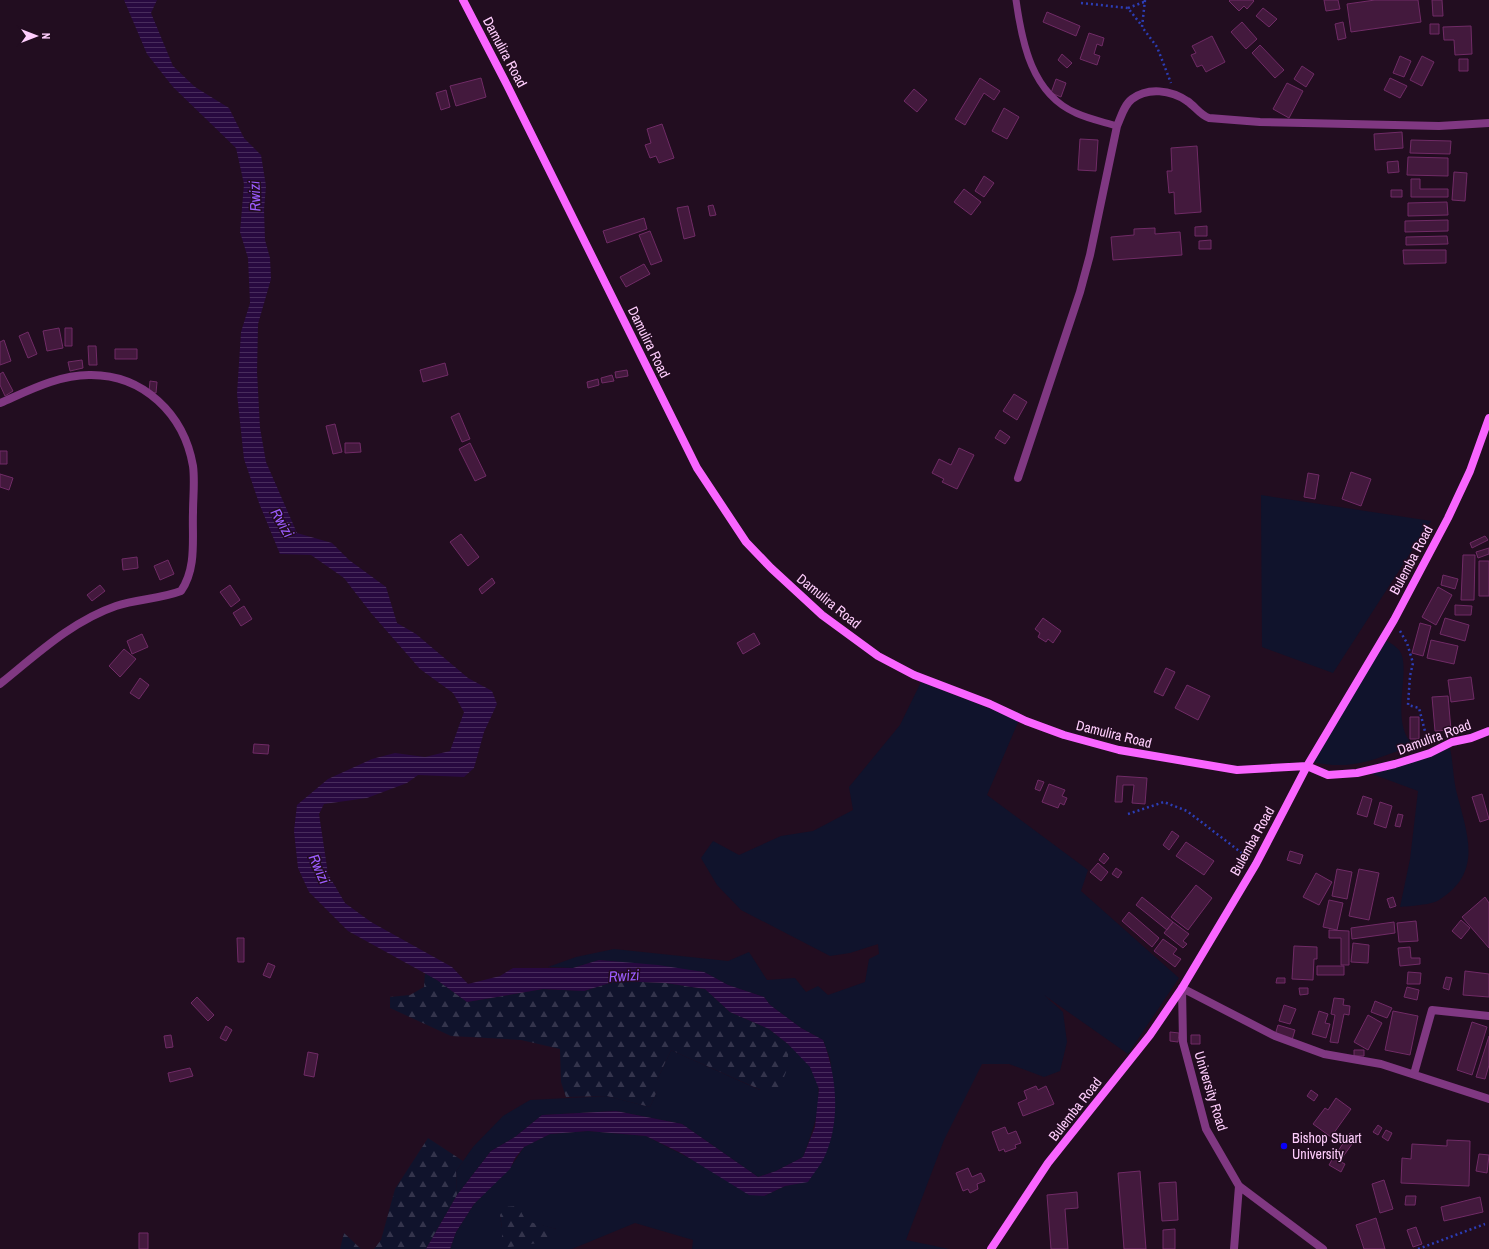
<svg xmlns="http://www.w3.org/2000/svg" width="1489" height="1249" viewBox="0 0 1489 1249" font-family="'Archivo Narrow',sans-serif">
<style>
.grass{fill:#10132c;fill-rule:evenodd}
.forest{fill:url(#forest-firs)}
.water{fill:url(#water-rules)}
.building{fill:#43193d;stroke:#702b66}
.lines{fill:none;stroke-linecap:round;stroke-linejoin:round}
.path{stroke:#2c3db5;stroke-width:2.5;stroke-dasharray:2 3;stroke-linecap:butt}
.lane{stroke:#803882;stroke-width:7}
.street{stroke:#803882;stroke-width:8}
.secondary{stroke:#f965ff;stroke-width:8}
.poi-dot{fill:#0900f9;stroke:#220d20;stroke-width:1.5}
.labels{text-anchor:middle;stroke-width:3;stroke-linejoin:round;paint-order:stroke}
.street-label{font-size:14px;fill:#ffcefd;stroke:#220d20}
.poi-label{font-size:14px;fill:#ffcefd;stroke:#220d20;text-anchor:start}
.water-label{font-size:15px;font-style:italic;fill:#9d5cff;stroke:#220d20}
</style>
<defs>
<pattern id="forest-firs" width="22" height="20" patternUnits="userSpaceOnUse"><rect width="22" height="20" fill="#10132c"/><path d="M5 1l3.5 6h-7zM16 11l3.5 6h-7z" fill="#34344c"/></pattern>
<pattern id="water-rules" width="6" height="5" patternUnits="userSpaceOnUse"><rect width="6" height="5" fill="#280940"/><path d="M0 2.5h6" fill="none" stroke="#482c5c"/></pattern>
</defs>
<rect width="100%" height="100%" fill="#220d20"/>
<path class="grass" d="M1261,495l170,26 -98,152 -71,-26z
M1381,638c6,3 14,7 18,12 14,18 -11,71 14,95 -37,14 -60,26 -101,17z
M921,682l98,38 -32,75 101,75 -7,21 98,87 -51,76 -84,-59 19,17 4,30 -7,29 -16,6 -35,-13h-27l-38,76 -38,100 43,9h-257l1,-9 -58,-17 -63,26h-122l6,-17 18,-28 38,-39 12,-18 26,-13 38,-3 58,5 118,60 21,-10 23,-5 23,-42 4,-38 -5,-42 -7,-19 -22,-12 -31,-23 -6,-8 -36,-12 -24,-13 -105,-12 -26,8 -25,-1 28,-10 38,-8 114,12 21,-9 18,28 28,-2 11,14 12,-6 10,9 37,-13 4,-23 10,-5 -1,-10 -28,9 -20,3 -89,-46 -24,-25 -16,-27 12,-17 26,14 42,-19 32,-5 40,-21 -4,-23 51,-62zM500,1216l56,13 -54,18v-19z
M1450,748c3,14 3,28 6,42 10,41 29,82 -17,110 -8,5 -29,6 -39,7l10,-48 8,-68 -46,-17 1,-4z
M788,1044c7,7 16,14 22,22 19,26 3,64 -7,91l-27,14 -18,6 -76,-53 -66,-13 -74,4 -27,22 -24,14 -34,44 -1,-24 17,-24 30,-31 27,-16 77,-4 43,11 7,-16v-11l14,-30 89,40 28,-23z"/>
<path class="forest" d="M425,973l12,7 30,22 76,-13 41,2 32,-10 50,2 39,6 25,23 39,17 19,15v23l-9,23h-18l-90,-40 -14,30v11l-7,16 -43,-11 -41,1 -5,-15 -1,-33 -39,-9 -70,-4 -61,-28v-11l20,-2 14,-8z
M428,1138l35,23 -7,10 1,24 -31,54h-52l7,-9 14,-51z
M518,1206l8,15 30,8 -11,13 -43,6v-20l-2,-13 5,-8z
M344,1233l17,16h-21z"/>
<path class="water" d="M124,0h33l-6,13 22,53 22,21 34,21 15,30 17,17 5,31 -2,24 1,30 5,18 1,21 -13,45 -1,48 3,56 6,34 31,71 35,10 17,17 37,27 11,36 19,11 52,44 24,13 5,13 -13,28 -10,36 -10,9 -46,-2 -11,8 -40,15 -43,6 -5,10 9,60 17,29 26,19 81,45 16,17 32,-8 13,-8h60l26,-8 59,5 46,7 24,13 36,12 6,8 31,23 22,12c14,36 18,82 1,118 -4,8 -11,16 -16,24l-23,4 -21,10 -15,-1 -68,-42 -35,-17 -58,-5 -38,3 -26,13 -9,11 -5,11 -36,35 -18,28 -6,17h-24l31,-54 34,-44 24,-14 27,-22 74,-4 66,13 76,53 18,-6 27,-14 12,-30 4,-38 -9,-22 -22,-23 -19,-15 -39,-17 -25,-23 -39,-6 -50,-2 -32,10 -41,-2 -76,13 -30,-22 -89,-49 -39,-39 -11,-24 -4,-37 3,-26 31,-26 44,-20 23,-6 30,4 25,-6 14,-39 -11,-19 -33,-24 -49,-56 -27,-35 -33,-23 -31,-1 -21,-51 -15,-44 -7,-65 4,-62 9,-29 -2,-45 -8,-26 4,-48 -8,-36 -63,-61 -26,-33z"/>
<path class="building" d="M1230,0h23l1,1 -7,8 -3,-3 -5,5 -10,-10z
M1324,0h14l2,9 -14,2z
M1375,0h43l3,22 -70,10 -4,-28z
M1432,0h10l1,16h-10z
M1263,8l14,11 -8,8 -13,-11z
M1047,12l33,14 -4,10 -33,-14z
M1242,22l15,17 -11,10 -15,-17z
M1343,22l3,16 -8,2 -3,-16z
M1430,24h9v10h-9z
M1471,26l1,28 -17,1 -1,-15h-10l-1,-13z
M1089,33l15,5 -2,8 -5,-2 -3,10 6,2 -3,9 -17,-6z
M1212,36l13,26 -19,10 -4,-7 -5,2 -6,-12 5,-2 -4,-7z
M1260,45l24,25 -9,8 -23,-25z
M1062,54l10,9 -5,5 -9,-8z
M1400,56l11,5 -7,16 -11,-4z
M1422,56l12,6 -12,24 -12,-6z
M1459,59h9v12h-9z
M1302,66l12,8 -8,13 -12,-8z
M481,78l5,19 -30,9 -6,-20z
M980,78l20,13 -6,9 -10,-7 -19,32 -10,-6z
M1390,78l17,8 -7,12 -16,-8z
M1056,79l10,4 -5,14 -10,-4z
M1287,83l16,8 -14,27 -16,-9z
M914,89l13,11 -10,12 -13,-11z
M446,90l4,17 -9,3 -5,-17z
M1004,108l15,9 -12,22 -15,-8z
M662,124l12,34 -15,5 -3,-7 -6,2 -5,-13 6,-2 -4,-14z
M1402,132l1,16 -28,2 -1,-16z
M1080,139l18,1 -2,31 -18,-1z
M1411,140l40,1 -1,13 -40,-1z
M1197,146l4,66 -26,2 -1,-22 -5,1 -2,-22h5l-1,-23z
M1408,157l40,1v18l-41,-1z
M1398,161l1,11 -11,1 -1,-11z
M1454,172l13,1 -2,28 -13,-1z
M984,176l10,7 -10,14 -9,-6z
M1411,179h9v10h28v8h-37z
M964,189l17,13 -10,13 -17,-13z
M1391,190h11v7h-11z
M1447,202l1,13 -40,1v-13z
M713,205l3,10 -6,1 -2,-10z
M688,206l7,30 -11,3 -7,-31z
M644,218l3,11 -40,14 -4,-12z
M1448,220v11l-43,1v-11z
M1207,226v10h-12v-9z
M1155,228v6l25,-2 2,23 -69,5 -2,-23 23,-2v-6z
M650,231l12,30 -11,4 -12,-30z
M1447,236l1,8 -42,1v-8z
M1211,240v9h-12v-8z
M1403,250h43v13l-42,1z
M644,264l6,10 -24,13 -6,-10z
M59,328l4,20 -16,3 -4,-20z
M65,328h7v18h-7z
M28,332l9,22 -9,4 -9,-22z
M4,340l7,21 -11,4v-23z
M88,346h8l1,19h-8z
M115,349h22v10h-22z
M82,360l1,8 -13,3 -2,-9z
M445,363l3,12 -25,7 -3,-12z
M627,370l1,6 -12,2 -1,-6z
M3,372l10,19 -8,5 -5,-11v-11z
M612,375l2,6 -12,2 -1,-5z
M598,379l1,6 -11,3 -1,-6z
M150,381l7,1 -1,11 -7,-1z
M1014,394l13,8 -10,18 -14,-9z
M459,413l11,26 -8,3 -11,-25z
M335,424l7,28 -9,2 -7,-28z
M1000,430l10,7 -5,7 -10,-6z
M345,443h15l1,9 -16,1z
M470,443l16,33 -11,5 -16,-32z
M959,448l15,7 -17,34 -15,-7 2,-3 -12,-6 7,-14 12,6z
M0,451h7v13h-7z
M1351,472l20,7 -10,27 -19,-7z
M1308,473l11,2 -4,24 -11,-2z
M0,474l13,4 -4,12 -9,-3z
M461,534l18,23 -11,9 -18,-24z
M1485,536l3,4 -16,8 -2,-5z
M1489,548v6l-11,4 -2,-6z
M1463,555h12l-1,45h-13z
M137,557l1,11 -15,2 -1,-11z
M168,560l6,14 -14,6 -6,-14z
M1479,561h10v35h-10z
M1443,575l15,4 -3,10 -14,-4z
M492,578l3,5 -13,11 -3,-5z
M100,585l5,6 -13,10 -5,-6z
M230,585l10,15 -9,7 -11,-15z
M1438,587l14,8 -16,30 -14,-8z
M1455,605l17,1 -1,9h-16z
M244,606l8,13 -11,7 -8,-13z
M1043,618l18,13 -8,12 -5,-4 -2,3 -8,-5 2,-4 -5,-4z
M1445,618l24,7 -4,16 -25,-7z
M1420,623l11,3 -8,30 -11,-3z
M754,633l6,11 -17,10 -6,-11z
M142,634l6,13 -16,7 -5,-13z
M1431,640l27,6 -4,18 -27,-6z
M124,649l12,10 -16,18 -11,-11z
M1166,668l9,4 -12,24 -9,-4z
M1471,677l3,22 -23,3 -3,-22z
M140,678l9,7 -10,14 -9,-6z
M1187,685l23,11 -12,24 -23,-12z
M1448,696l3,34 -16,1 -3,-34z
M1410,717h9v22h-9z
M254,744l15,1 -1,9 -15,-1z
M1117,776l30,2 -2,26 -13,-1 2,-18h-11l-1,17h-7z
M1038,780l6,2 -4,9 -5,-2z
M1049,784l16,6 -3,6 5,2 -3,7 -4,-2 -2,5 -16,-6z
M1482,794l7,25 -9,3 -8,-25z
M1363,796l9,3 -5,18 -10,-3z
M1380,802l12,4 -6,22 -12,-4z
M1398,814l5,1 -3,12 -5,-1z
M1172,831l7,5 -10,14 -6,-5z
M1186,842l28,19 -10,14 -28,-19z
M1290,851l13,4 -3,9 -13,-4z
M1104,853l5,5 -5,6 -5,-4z
M1098,863l10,9 -7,9 -11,-9z
M1116,868l6,4 -4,6 -6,-4z
M1337,869l15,3 -5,27 -15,-3z
M1359,869l20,4 -10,47 -20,-4z
M1316,873l16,9 -13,23 -16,-8z
M1196,885l16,13 -24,32 -17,-13z
M1142,897l31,25 -6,8 -31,-25z
M1393,897l3,9 -6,2 -3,-9z
M1485,897l4,6v45l-27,-31z
M1329,900l14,3 -6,27 -14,-3z
M1129,912l30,26 -7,9 -30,-26z
M1461,920l9,8 -9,11 -9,-8z
M1416,921l2,20 -19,1 -2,-19z
M1173,922l16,12 -6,7 4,3 -4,4 -19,-15z
M1394,922l1,11 -43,6 -1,-11z
M1329,930l20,1v34h-8v-27h-12z
M237,938h7v24h-6z
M1163,939l14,10 -4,5 8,5 -6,8 -21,-16z
M1353,943l16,2 -1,18 -17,-1z
M1294,946l23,1v12h-3l-1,21 -21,-1z
M1410,947l1,11h9v6l-20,2 -2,-18z
M268,963l7,3 -5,12 -7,-3z
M1317,966h27v9h-27z
M1465,971l24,3v23l-26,-2z
M1408,972l13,1 -1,11h-13z
M1446,977l6,1 -3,12 -6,-2z
M1277,978h8v5h-9z
M1407,987l12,3 -2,10 -13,-3z
M1299,988h9v6l-8,1z
M197,997l17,18 -6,6 -17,-18z
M1334,998l10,1 -1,6 7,1 -1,9 -5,-1 -6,29 -8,-1 5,-27 -4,-1z
M1375,1001l17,7 -5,10 -16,-6z
M1284,1005l12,4 -6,15 -11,-3z
M1319,1011l9,3 -3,9 5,1 -4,14 -14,-4z
M1393,1011l25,5 -8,39 -25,-5z
M1368,1015l14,8 -14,27 -14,-8z
M1472,1022l15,5 -15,48 -15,-5z
M1278,1025l17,5 -3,10 -17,-5z
M226,1026l6,4 -6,11 -6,-3z
M1170,1032l9,1 -1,9 -8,-1z
M171,1035l2,12 -7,1 -2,-12z
M1191,1035h9v9h-9z
M1489,1036v29l-4,14 -9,-2z
M1354,1050h10v6h-10z
M308,1052l10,2 -4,23 -10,-2z
M190,1068l3,8 -23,6 -2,-9z
M1036,1086l2,4 8,-4 8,18 -31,12 -5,-13 9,-4 -3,-8z
M1311,1090l7,5 -4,6 -7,-5z
M1336,1098l15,11 -20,28 -18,-13 12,-16 3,2z
M1378,1125l4,3 -4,7 -5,-3z
M1005,1127l3,7 8,-3 5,12 -6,2 1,3 -11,4 -1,-3 -5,2 -7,-19z
M1386,1130l6,3 -4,8 -6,-4z
M1350,1133l7,4 -15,21 -6,-4z
M1447,1140l23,1 -1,45 -68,-3 1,-25 9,1 1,-15 35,2z
M1479,1154l10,1 -2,18 -11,-2z
M1333,1158l12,6 -4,8 -12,-7z
M968,1168l4,9 9,-4 4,8 -8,3 1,5 -8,4 -2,-4 -5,2 -7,-18z
M1140,1171l6,78h-22l-6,-76z
M1384,1180l9,29 -13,4 -8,-29z
M1176,1182l2,38 -16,1 -3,-38z
M1077,1192l1,16 -13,1 3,40h-17l-4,-54z
M1406,1196h10l-1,9h-10z
M1480,1197l3,15 -39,9 -3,-14z
M1376,1218l9,31h-21l-8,-24z
M1416,1227l6,17 -9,3 -6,-17z
M1175,1229v20h-12v-19z
M139,1233h9v16h-9z"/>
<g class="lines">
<path class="path" d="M1145,0l-3,27 15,20 14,36
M1081,3l47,5 14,18
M1128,8l16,-6
M1400,631l7,12 6,20 -3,13 -2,29 11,3 9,35
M1128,814l36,-12 23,9 60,46
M1418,1249l67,-25"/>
<path class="lane" d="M1016,0c6,43 16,94 60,113 13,6 28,9 41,13"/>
<path class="street" d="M0,403c28,-12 58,-28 89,-28 54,-1 95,39 104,91 2,15 0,31 0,46 -1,26 4,56 -12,79 -21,8 -44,8 -65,15 -44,15 -80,49 -116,78
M1018,478l62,-186 10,-37 27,-129c4,-9 7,-21 15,-27 16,-12 39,-9 55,2 8,5 13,14 22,17l51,4 179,4 50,-3
M1414,1074l18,-64 57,6
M1234,1249l5,-63
M1323,1249l-84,-63 -33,-57 -23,-87 -1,-54 93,48 49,18 57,10 108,35"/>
<path class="secondary" d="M463,0l44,85 190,383 49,74 25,26 51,47 56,41 36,19 76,29 36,17 38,14 55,15 118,20 70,-4 21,9 29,-2 38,-9 35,-11 22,-11 19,-4 18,-7
M991,1249l57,-86 102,-128 32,-47 74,-124 51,-98 87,-146 54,-102 22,-47 19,-53"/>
</g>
<circle class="poi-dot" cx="1284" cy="1146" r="4"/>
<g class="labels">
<g class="street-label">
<text transform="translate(505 52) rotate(62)" y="5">Damulira Road</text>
<text transform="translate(649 342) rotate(64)" y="5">Damulira Road</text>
<text transform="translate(1411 560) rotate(-62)" y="5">Bulemba Road</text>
<text transform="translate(829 601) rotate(39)" y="5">Damulira Road</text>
<text transform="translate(1114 734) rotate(14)" y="5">Damulira Road</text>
<text transform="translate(1434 737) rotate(-20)" y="5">Damulira Road</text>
<text transform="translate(1252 841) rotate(-61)" y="5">Bulemba Road</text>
<text transform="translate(1211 1091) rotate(73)" y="5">University Road</text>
<text transform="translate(1075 1109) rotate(-52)" y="5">Bulemba Road</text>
</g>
<g class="poi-label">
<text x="1292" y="1143">Bishop Stuart<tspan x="1292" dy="16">University</tspan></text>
</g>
<g class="water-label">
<text transform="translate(255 196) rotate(-92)" y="5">Rwizi</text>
<text transform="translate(282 523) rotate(60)" y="5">Rwizi</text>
<text transform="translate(319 869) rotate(66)" y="5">Rwizi</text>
<text transform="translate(624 976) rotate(-4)" y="5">Rwizi</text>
</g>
</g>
<g transform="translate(36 36) rotate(90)" stroke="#220d20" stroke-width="3" paint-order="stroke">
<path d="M0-3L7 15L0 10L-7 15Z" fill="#ffcefd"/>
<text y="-6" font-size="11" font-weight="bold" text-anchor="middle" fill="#ffcefd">N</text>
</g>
</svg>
